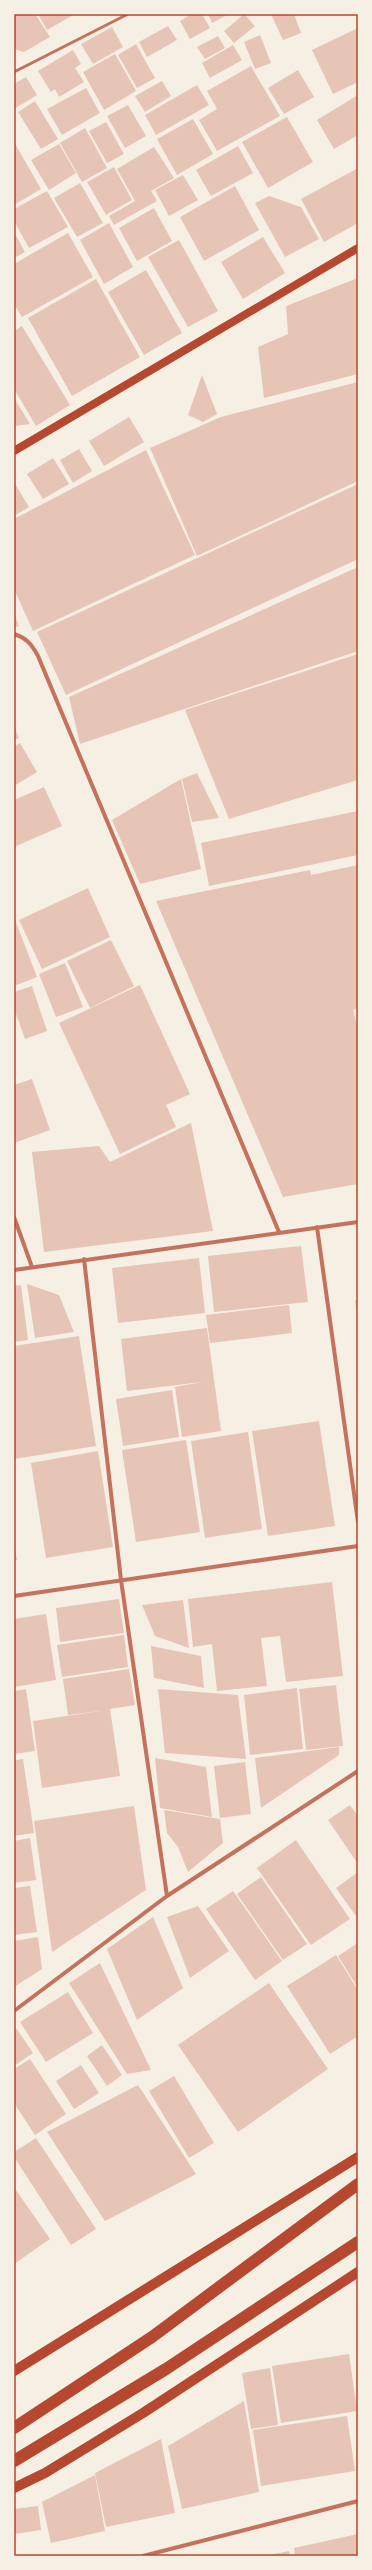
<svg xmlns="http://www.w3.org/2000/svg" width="372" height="2570" viewBox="0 0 372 2570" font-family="Spectral,serif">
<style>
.building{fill:#e6c5b7}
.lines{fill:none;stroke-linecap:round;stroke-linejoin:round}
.service{stroke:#c5725c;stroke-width:3}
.minor{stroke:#c5725c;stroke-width:4}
.secondary{stroke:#b5482f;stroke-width:8}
.primary{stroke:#b5482f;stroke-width:10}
.motorway{stroke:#b5482f;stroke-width:12}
.neatline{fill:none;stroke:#b5482f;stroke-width:1.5}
</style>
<rect width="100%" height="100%" fill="#f6efe4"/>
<path class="building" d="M14,14h21l15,23 -26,15 -10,-3z
M38,14h37l-28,16z
M192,14h10l8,14 -20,11 -10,-18z
M208,14h21l-17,9z
M244,14l11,12 -21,17 -10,-12z
M271,14h23l7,19 -18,7z
M168,26l9,14 -30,17 -8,-15z
M112,27l11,20 -30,17 -12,-20z
M358,28v54l-25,12 -21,-44z
M260,35l11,28 -16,6 -11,-27z
M218,36l7,12 -20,11 -8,-12z
M136,44l19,34 -18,10 -19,-33z
M233,45l9,15 -32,18 -8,-15z
M73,50l8,14 -6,4 9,14 -25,15 -4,-8 -4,3 -13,-21z
M115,54l21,37 -32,19 -21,-38z
M251,66l29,50 -63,35 -18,-31 18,-11 -10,-18z
M298,70l16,27 -30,17 -16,-26z
M26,77l11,18 -23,14v-25z
M162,81l9,15 -26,16 -10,-16z
M197,85l12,20 -53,30 -11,-20z
M86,88l14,25 -38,22 -15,-26z
M358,95v40l-24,14 -17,-29z
M35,101l23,38 -17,10 -23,-37z
M128,105l18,31 -21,12 -18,-32z
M287,117l26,45 -45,26 -26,-46z
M193,119l20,35 -36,21 -20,-36z
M106,122l18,32 -17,9 -18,-32z
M85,128l22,40 -25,14 -22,-39z
M14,142l27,47 -27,16z
M59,144l17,29 -27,17 -18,-30z
M238,146l15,27 -42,23 -15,-26z
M154,147l20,31 -23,13 6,10 -43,24 -5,-9 26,-15 -18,-32z
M114,167l18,33 -26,15 -19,-33z
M358,168v55l-34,19 -23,-43z
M183,175l15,25 -29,16 -14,-26z
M80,183l23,40 -26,14 -23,-39z
M235,186l24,44 -55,31 -24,-44z
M47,191l21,36 -39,21 -15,-27v-12z
M269,196l32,11 18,32 -34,18 -30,-54z
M154,208l18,33 -35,20 -18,-33z
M109,223l24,44 -29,17 -24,-44z
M14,232l11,20 -11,6z
M68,233l25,44 -71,40 -8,-13v-40z
M263,237l22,36 -42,26 -22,-37z
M179,240l39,71 -30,16 -40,-70z
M146,270l36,63 -38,22 -36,-63z
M358,278v96l-94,24 -6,-51 30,-13 -2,-28z
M96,279l44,78 -68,39 -44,-78z
M22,326l48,79 -34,21 -22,-37v-58z
M202,375l15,39 -14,8 -15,-7z
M358,382v99l-161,75 -47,-108 71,-31z
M14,398l16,26 -16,2z
M129,417l15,25 -40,24 -15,-25z
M79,449l13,22 -19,12 -13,-23z
M146,450l49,105 -162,76 -19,-42v-70z
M53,458l16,26 -26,15 -16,-25z
M14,482l15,25 -15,9z
M358,484v75l-292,136 -29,-63z
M358,567v84l-278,93 -11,-47z
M14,613l5,13 -5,1z
M358,654v126l-129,39 -44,-109z
M14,726l5,12 -5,2z
M20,743l17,29 -23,14v-39z
M197,773l22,45 -27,4 -10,-43z
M181,779l20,90 -61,15 -28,-64z
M44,787l18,39 -48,21v-47z
M358,811v44l-149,31 -8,-43z
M358,865v143l-5,2 5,19v155l-75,13 -127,-296 154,-31 1,5z
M88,888l22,49 -68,32 -23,-49z
M14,917l23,60 -23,9z
M111,940l23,46 -44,22 -23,-47z
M65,963l18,44 -27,10 -17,-43z
M140,985l50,109 -24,11 10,22 -56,27 -61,-131z
M32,986l15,45 -22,8 -9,-25 -2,1v-23z
M32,1079l18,51 -36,13v-58z
M191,1123l22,108 -169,21 -12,-100 67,-6 11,16z
M301,1246l7,56 -94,10 -6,-56z
M199,1258l6,55 -87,10 -6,-55z
M27,1284l32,11 15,37 -39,6z
M21,1285l7,55 -14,2v-56z
M358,1300v15h-1l-2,-14z
M289,1305l3,28 -82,10 -4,-28z
M207,1328l14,103 -39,6 -7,-50 27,-5 -75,9 -6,-52z
M79,1336l17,110 -82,13v-113z
M172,1390l7,47 -56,9 -7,-47z
M319,1421l16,105 -67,10 -16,-105z
M248,1432l14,97 -57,9 -14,-97z
M186,1440l14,92 -64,10 -14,-92z
M98,1451l15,96 -67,11 -15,-95z
M14,1545l3,15h-3z
M332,1582l11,94 -57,6 -6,-46 -19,2 6,48 -50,5 -5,-47 -19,3 -5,-48z
M119,1599l5,34 -64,9 -4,-34z
M183,1600l6,48 -34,-12 -13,-31z
M46,1614l10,66 -42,7v-68z
M124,1635l4,32 -66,10 -5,-32z
M151,1646l50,10 3,32 -50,-10z
M129,1669l6,36 -25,4 10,67 -78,12 -9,-67 67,-10 -32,4 -5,-36z
M336,1685l7,61 -37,4 -7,-61z
M297,1688l6,61 -53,6 -6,-60z
M26,1689l9,62 -21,3v-63z
M158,1689l80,6 8,64 -81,-6z
M339,1747v8l-78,53 -6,-50z
M155,1758l51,9 6,50 -52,-9z
M23,1759l11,74 -20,3v-76z
M245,1762l6,52 -31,4 -6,-52z
M350,1805l8,11v48l-30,-44z
M134,1806l12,84 -94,62 -18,-131z
M164,1810l56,9 3,24 -35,29 -10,-25 -11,-14z
M30,1838l6,42 -22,3v-42z
M296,1840l54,79 -39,26 -54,-77z
M358,1872v47l-22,-31z
M261,1877l46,67 -24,16 -46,-66z
M30,1886l7,46 -23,3v-47z
M233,1891l49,70 -27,19 -49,-71z
M198,1906l31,45 -39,27 -23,-61z
M153,1917l30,71 -46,32 -30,-71z
M38,1937l4,32 -28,18v-46z
M358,1943v45l-20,-32z
M336,1955l22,35v46l-28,18 -43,-68z
M100,1963l51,107 -24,4 -58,-91z
M269,1983l59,86 -90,63 -60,-87z
M68,1992l25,41 -47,29 -26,-40z
M17,2029l16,24 -19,13v-36z
M102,2045l20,30 -15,11 -20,-30z
M30,2059l36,55 -31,21 -21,-32v-34z
M81,2065l18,28 -25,16 -18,-28z
M174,2076l40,67 -25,15 -40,-67z
M138,2085l58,89 -91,47 -58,-89z
M36,2138l60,91 -25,16 -57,-88v-5z
M16,2190l34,49 -36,25v-73z
M349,2354l8,57 -76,12 -9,-57z
M270,2368l8,57 -27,4 -9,-56z
M244,2401l15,91 -77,17 -14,-63z
M347,2416l8,55 -94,15 -8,-56z
M161,2439l14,74 -69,14 -11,-54z
M95,2475l10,56 -54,12 -9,-41z
M38,2506l3,24 -27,4v-25z
M358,2534v22h-63l-1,-8z
M289,2551l1,5h-20v-1z"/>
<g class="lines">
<path class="service" d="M14,72l114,-58"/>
<path class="minor" d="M14,634c13,4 18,11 24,22l241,576
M14,1217l18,50
M317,1227l41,295
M84,1259l37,321 46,316
M14,1270l344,-48
M14,1596l344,-50
M14,2011l153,-115 191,-125
M143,2556l215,-55"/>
<path class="secondary" d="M14,451l344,-203"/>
<path class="primary" d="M14,2371l344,-214
M14,2488l31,-15 98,-60 215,-141"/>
<path class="motorway" d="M14,2428l138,-91 206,-153
M14,2461l152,-92 192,-127"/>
</g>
<rect width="372" height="2570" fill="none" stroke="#f6efe4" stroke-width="30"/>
<rect x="15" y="15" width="342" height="2540" class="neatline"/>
</svg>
